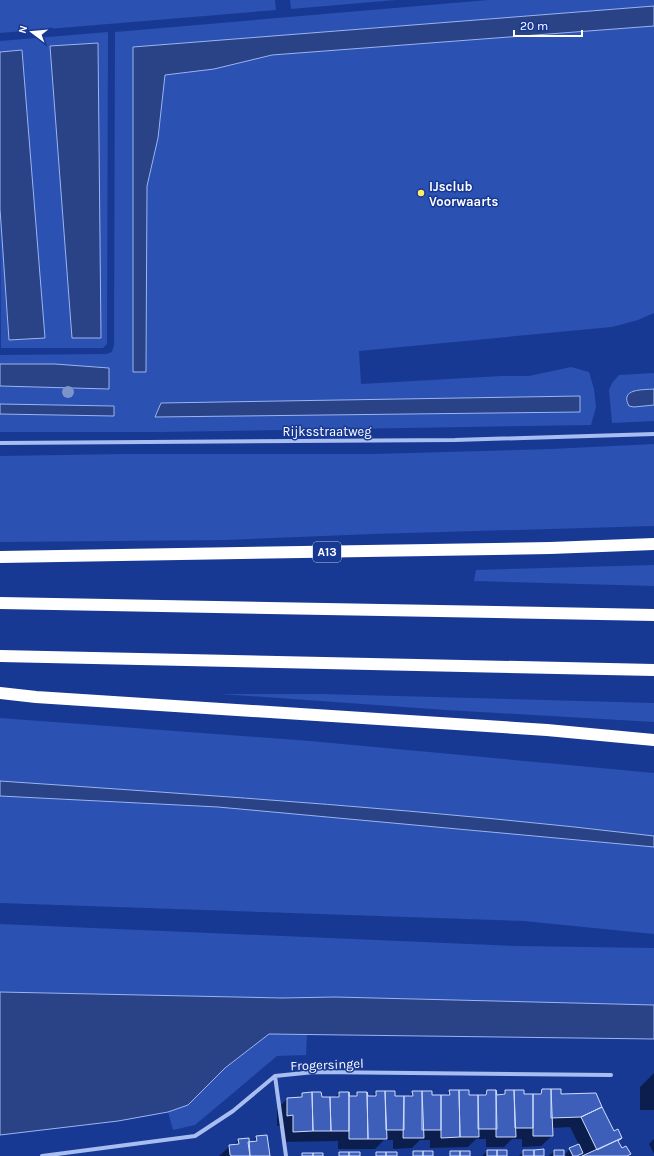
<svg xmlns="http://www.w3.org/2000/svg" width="654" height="1156" viewBox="0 0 654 1156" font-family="Karla,sans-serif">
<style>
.green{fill:#2b51b2;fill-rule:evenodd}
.water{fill:#2a4286;stroke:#9bb5f2}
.shadow{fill:#0007}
.building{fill:#3d5fba;stroke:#cfdcfb}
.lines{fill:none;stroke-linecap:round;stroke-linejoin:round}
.street{stroke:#a8bdf0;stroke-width:4}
.highway{stroke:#fff;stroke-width:12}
.tree{fill:#7d93cc}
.poi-dot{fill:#ffed67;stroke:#183993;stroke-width:1.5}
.labels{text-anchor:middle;stroke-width:3;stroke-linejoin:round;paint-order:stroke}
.shield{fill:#183993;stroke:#bac4df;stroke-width:1}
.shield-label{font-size:12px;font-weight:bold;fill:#fff}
.poi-label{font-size:13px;font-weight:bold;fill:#fff;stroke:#183993;text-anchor:start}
.street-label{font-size:13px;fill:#fff;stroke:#183993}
</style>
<rect width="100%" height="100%" fill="#183993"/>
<path class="green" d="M0,0h275l1,10 -276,23z
M290,0h106l-105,9z
M488,0h166v6l-521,42v324h13l1,-186 11,-48 7,-63 49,-6 58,-14 382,-29v287l-16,7 -26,7 -253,24 2,33 140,-8h28l42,-9 18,5 5,17 2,18 -5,18 -430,7h-161v-18l114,2v-10l-114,-2v-18l108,3 -53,-25h-55v-9l106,-1 6,-2 2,-7 1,-313zM580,396v16l-425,5 6,-14z
M108,32l-1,312 -4,4h-102l-1,-139 9,131 13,-290 -22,2v-11z
M654,373v16l-18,1 -2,17 20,-2v16l-42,2 -3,-33 3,-7 7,-8z
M654,444v82l-281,8 -148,6 -225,2v-86l124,-2h250l177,-5z
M654,565v21l-180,-5 2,-11z
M221,694h100l333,9v19l-208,-12z
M0,718l310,23 344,32v63c-217,-26 -436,-40 -654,-55z
M0,796l218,11 436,40v87l-130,-13 -524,-18z
M0,924l516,22 138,2v57l-319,-8 -53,1 -282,-6z
M268,1034h39l-1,21 -29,1 -82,69 -22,5 -5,-18 20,-7 37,-37z"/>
<path class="water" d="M654,6v20l-382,29 -58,14 -49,6 -7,63 -11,48 -1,186h-13v-325z
M98,43l3,295h-29l-22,-292z
M22,50l23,288 -36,2 -9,-131v-157z
M0,364h55l54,4v21l-109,-3z
M654,389v16l-20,2 -5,-1c-10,-18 15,-16 25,-17z
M580,396v16l-425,5 6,-14z
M0,404l114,2v10l-114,-2z
M0,781c218,15 437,29 654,55v11l-436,-40 -218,-11z
M0,992l282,6 53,-1 319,8v34l-385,-5 -44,34 -37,37 -20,7 -50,9 -118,14z"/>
<path class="shadow" d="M654,1073v37h-14v-23z
M542,1090l18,5 54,37 4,-2 4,8 -4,4 3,7 5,-2 4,9h-46l-2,-3 -3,3h-13l-1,-2 5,-5 9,-4 -9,-18 -18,1v8l-11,10 -19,1v-8h-10l-8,8h-18v-8h-10l-8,8 -38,1v-8h-10l-8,8 -19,1v-9h-9l-9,9h-37v-8l-55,1 -1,-16h-5v-17l10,-10 11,-1 5,-4 18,4h13l5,-5 9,5 5,-1 5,-4 9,4h4l5,-5h18v5h14l5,-5 18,4h14l5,-5 18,5h14l5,-5 9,5h4l5,-5 18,4h14z
M257,1137l12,19h-50l11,-10 3,-1 6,-5 9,3h3z
M654,1139v15l-5,-10z
M487,1151l19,5h-24z
M524,1151l19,5h-24z
M554,1151l9,5h-14z"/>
<path class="building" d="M542,1089h9l2,47h-20v-42h8z
M551,1089h10v5l35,-1 6,14 -21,10 -30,1z
M449,1090h10l1,47 -19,1v-43h9z
M459,1090h10v5h9l1,42h-19z
M487,1090h9l1,39h-19v-34h8z
M496,1090l1,5 8,-1v-4h9l2,47h-20z
M514,1090h10v4h9v34h-18z
M376,1091h9l2,48h-19l-1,-47 1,4h8z
M385,1091h10v5h9v34h-18z
M412,1091h10l2,47h-21l1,-42h9z
M422,1091h10v4h9v35h-19z
M312,1092l1,39 -20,1v-17l-6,1v-18l15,-1v-4z
M312,1092h9l1,5h8l1,34h-18z
M339,1092h10v39h-18l-1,-34h9z
M349,1092v4h8v-4h10l1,47h-19z
M602,1107l12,24 4,-2 4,9 -25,12 -16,-33z
M267,1135l3,21h-20l-2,-14 9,-1 -1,-5z
M249,1138l1,18h-18l-2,-1 -1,-10 10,-1 -1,-5z
M622,1138l-4,3 4,7 4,-2 5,8 -4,2h-45z
M579,1144l4,9 -6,3h-4l-4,-8z
M544,1149v7h-10v-6z
M487,1150h10v6h-10z
M497,1150h10v6h-10z
M523,1150h11v6h-11z
M554,1150h10v6h-10z
M413,1151h10v5h-10z
M423,1151h10v5h-10z
M450,1151h10v5h-10z
M460,1151h10v5h-10z
M339,1152h10v4h-10z
M349,1152h11v4h-11z
M376,1152h10v4h-10z
M386,1152h11v4h-11z
M302,1153h11v3h-11z
M313,1153h10v3h-10z"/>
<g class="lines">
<path class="street" d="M0,443l455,-3 199,-6
M275,1076l11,80
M42,1156l153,-20 38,-25 42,-35 39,-4 297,3"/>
<path class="highway" d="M0,557l550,-9 104,-4
M0,603l654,12
M0,656l654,14
M0,693l36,4 511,33 107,10"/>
</g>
<circle class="tree" cx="68" cy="392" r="6"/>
<circle class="poi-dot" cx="421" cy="193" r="4"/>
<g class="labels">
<rect class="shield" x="313" y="542" width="28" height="20" rx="3"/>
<g class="shield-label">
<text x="327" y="556">A13</text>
</g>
<g class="poi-label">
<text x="429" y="191">IJsclub<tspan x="429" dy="15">Voorwaarts</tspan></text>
</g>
<g class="street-label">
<text x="327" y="436">Rijksstraatweg</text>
<text transform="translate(327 1064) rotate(-2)" y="5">Frogersingel</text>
</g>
</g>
<g transform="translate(32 32) rotate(286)" stroke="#183993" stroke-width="3" paint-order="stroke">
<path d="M0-3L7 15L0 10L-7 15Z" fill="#ffffff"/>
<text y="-6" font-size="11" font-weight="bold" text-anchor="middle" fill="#ffffff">N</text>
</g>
<path d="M514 30v6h68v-6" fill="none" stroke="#ffffff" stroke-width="2"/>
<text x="520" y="30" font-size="12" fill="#ffffff" stroke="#183993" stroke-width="3" paint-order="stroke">20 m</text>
</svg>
